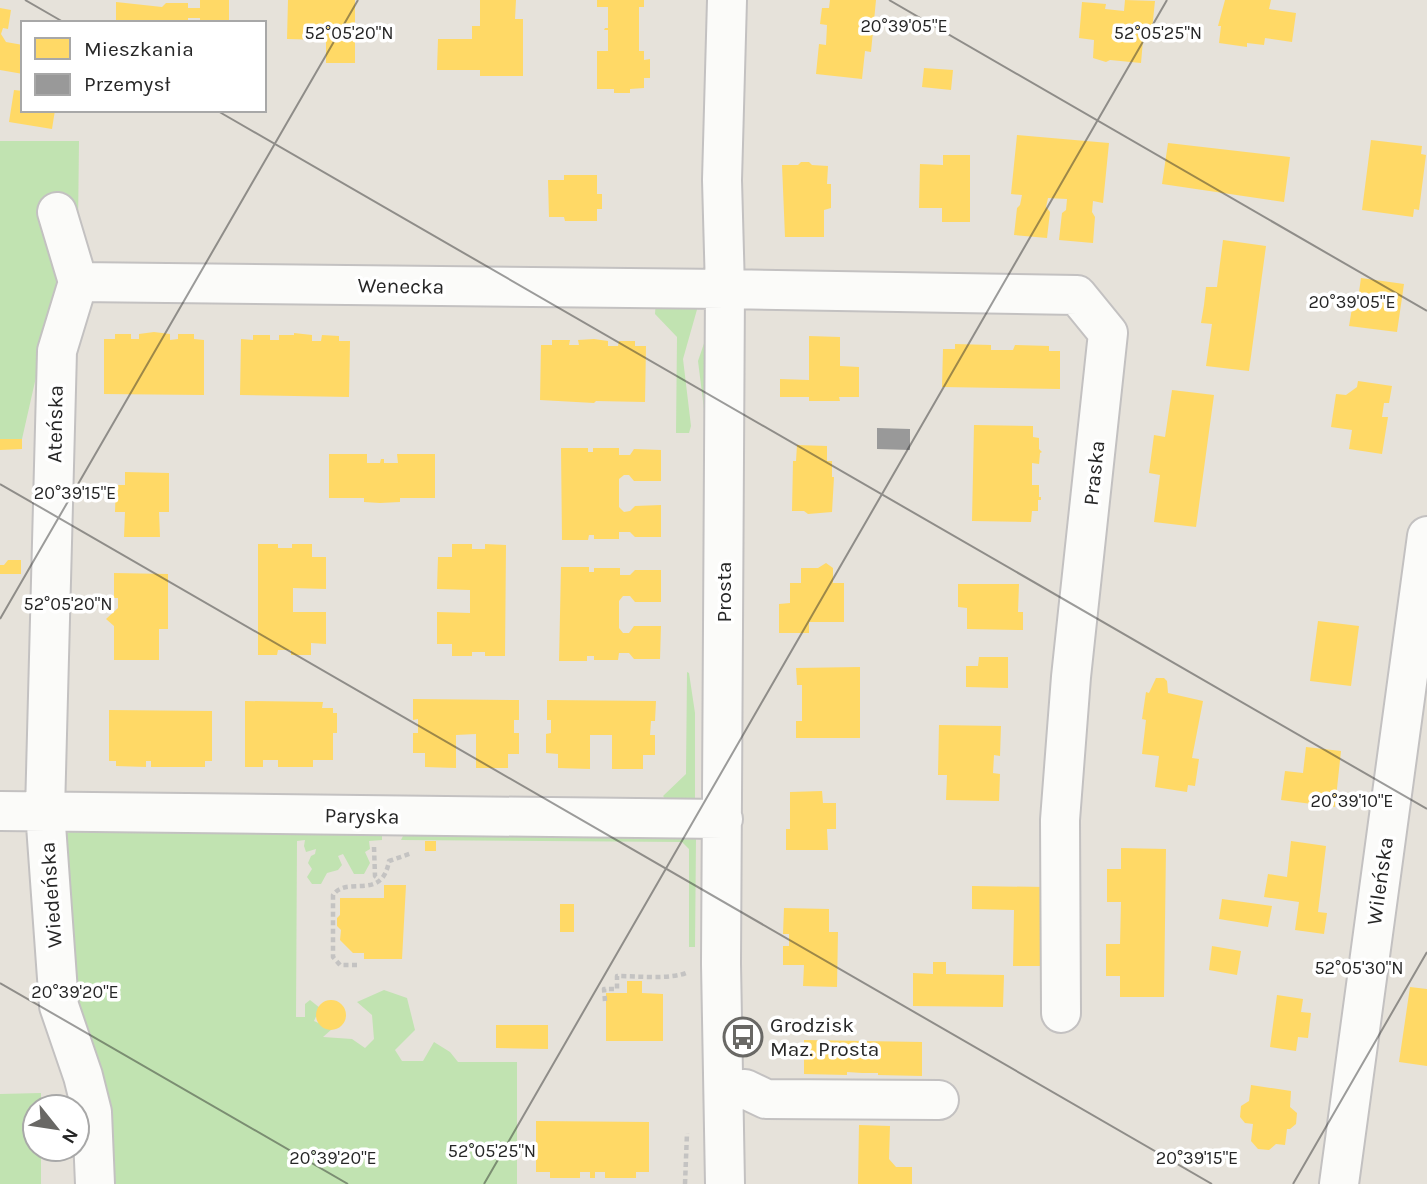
<svg xmlns="http://www.w3.org/2000/svg" width="1427" height="1184" viewBox="0 0 1427 1184" font-family="Karla,sans-serif">
<style>
.green{fill:#c1e3b1}
.homes{fill:#ffd966}
.industry{fill:#999}
.lines{fill:none;stroke-linecap:round;stroke-linejoin:round}
.minor-casing{stroke:#c3c1c1;stroke-width:42}
.path{stroke:#c4c3c2;stroke-width:4.5;stroke-dasharray:5 3.5;stroke-linecap:butt}
.minor{stroke:#fbfbf9;stroke-width:38}
.ticks{fill:none;stroke:#262626;stroke-width:2;stroke-opacity:0.45}
.labels{text-anchor:middle;stroke-width:7;stroke-linejoin:round;paint-order:stroke}
.street-label{font-size:21px;fill:#262626;stroke:#fff}
.poi-label{font-size:21px;fill:#262626;stroke:#fff;text-anchor:start}
.ticks-label{font-size:18px;text-anchor:middle;fill:#262626;stroke:#fff;stroke-width:7;stroke-linejoin:round;paint-order:stroke}
</style>
<rect width="100%" height="100%" fill="#e6e2da"/>
<path class="green" d="M0,141h79l-1,86 -18,44 -38,168h-22z
M656,301l42,5 -15,53 8,67 -2,7h-13l1,-96 -22,-23z
M711,323l-5,102 -8,-64z
M687,672l2,1 6,40v89h-27l-5,-6 23,-22z
M87,825l295,11v4l-13,1 1,8 -5,3 5,11 -6,11h-10l-11,-20 -5,2 4,9 -4,5 -11,3 -6,11h-9l-5,-7 5,-8 -4,-6 3,-7 4,-2 1,-5 -10,3 -2,-6 1,-6 -8,1 -1,176h9v-13l5,-4 10,8 -6,13 18,8 -9,8 29,2 13,9 9,-9 -2,-24 -15,-13 27,-12 23,8 8,32 -20,20 7,11h21l11,-19 16,10 8,10h59v122h-414l-29,-141 -11,-208z
M409,833h277l10,5 -1,109h-6v-98l-7,-7 -281,-2 2,-4z
M41,1093v14h-6v42h6v35h-41v-90z"/>
<path class="homes" d="M200,0h29v23h-29v-5h-12v5h-72v-21l46,5 4,-4h22v5h12z
M288,0h67v63h-29v-23l-39,-1z
M480,0h36l-1,19h8v57h-43v-6h-43l1,-31h34v-13h8z
M597,0h47v7h-5v44h5v9l6,-1v19h-6v10l-14,1v4h-16v-4h-17v-38h11v-21h-4l1,-2h3v-21h-11z
M830,0h46l-5,52 -6,-1 -3,28 -46,-5 3,-30 7,1 1,-20 -7,-1 2,-16h7z
M1125,0l30,1 -3,29 -8,-1 -3,34 -31,-3 -4,2 -13,-4 1,-18 -15,-2 3,-36 24,2 -1,5 19,2z
M1225,0h46l-2,9 27,4 -4,29 -27,-4 -1,7 -17,-2v4l-28,-4 2,-17h-3z
M0,8l11,2 -3,19 -5,-1 -2,6 5,8 17,3v29l-23,-4z
M924,68l29,2 -2,20 -29,-3z
M14,90l9,1v19h32l-3,19 -43,-7z
M1017,135l92,8 -6,60 -10,-2 -1,11 3,5 -2,26 -34,-3 3,-27 4,-3 1,-11 -19,-1 -2,9 4,5 -3,26 -33,-3 3,-27 3,-3 2,-10 -11,-1z
M1371,140l51,6 -1,8 5,1 -7,55 -5,-1 -1,8 -51,-7z
M1168,143l122,14 -6,45 -122,-18z
M943,155h27v67h-28v-14h-23l1,-44 23,1z
M801,162h8l3,3 16,1 -1,18h4v24l-7,2v27h-39l-3,-72h16z
M564,175h33v19h5v15h-5v12h-32l-1,-4h-15l-1,-37h16z
M1223,240l43,6 -17,125 -43,-5 6,-42 -11,-1 3,-18 2,-18h11z
M1361,278l43,6 -7,48 -48,-6 3,-18h-4l2,-14 6,1 1,-3h2z
M154,332l16,2v6l8,-1v-5h16v5l10,1v55l-100,-1v-55h11v-5h16v5h8v-5z
M294,333l18,2v6h9l1,-6 17,1v5h11l-1,56 -109,-2 1,-56 12,1v-5h17v5h9v-5h15z
M809,336l31,1v29l19,1v30h-20l1,4h-31v-4h-29v-18l29,1z
M594,339l14,2v5h10l1,-5h16v5h11l-1,56 -49,-1 -2,2 -54,-3 1,-55h11v-5h18l-1,5h10l-1,-5z
M955,344l36,1v5h22l2,-5 34,1v5h11v38l-118,-2 1,-38h12z
M1358,381l34,5 -3,17h-5l-2,14h6l-6,37 -33,-5 3,-19 -21,-3 5,-33 10,1 11,-8z
M1172,390l42,5 -18,132 -42,-5 6,-47 -11,-2 5,-38 11,2z
M974,425l59,1v11l6,1v11l3,3 -2,1 -1,11 -7,-1v22h7v12h2v3h-3v11h-6l-1,11 -59,-1z
M0,439h22v10l-22,1z
M797,445l30,1v15h5v16h2l-2,35 -24,2 -4,-3h-12l1,-50h3z
M561,448h27v4h5v-4h26v7h11l4,-6 27,1v31h-27l-5,-6h-5l-5,4v28l5,5 6,-1 5,-5 26,-1v32h-26l-5,-5h-11v7h-25v-4h-5l-1,5h-26z
M329,454h38v9h13l1,-4h3v4h14l-1,-9h38v44h-35v4l-20,1 -16,-1v-4h-35z
M125,472l44,1v39h-10l1,25h-36l1,-25h-10l1,-27h9z
M258,544h20v4h14v-4h20v13h14v32l-33,-1v24h33v32l-15,-1v12h-20v-5h-13l-1,5h-19z
M452,544h20v5h13v-5l21,1 -1,111h-20v-4h-13v4h-20v-12h-15v-32l33,1v-23l-33,-1 1,-32h14z
M8,560h13v14h-21v-9h4z
M826,563l7,5v15h11v39h-35v11h-30v-29l11,-1v-20h11v-15h17z
M561,567h28v5h5v-4h26v7h10l5,-5h26v32h-26l-5,-6h-7l-4,5v27l4,5h6l5,-7h27l-1,33h-26l-5,-6h-10l-1,7h-24v-4h-7v5h-28z
M114,573l54,1v55h-9v31h-45v-34l-8,-7 12,-11v-10h-4z
M958,584h61l-1,28h5v18l-56,-1v-21l-9,-1z
M1318,621l41,5 -8,60 -41,-5z
M979,657h29v31l-42,-1v-21h12z
M860,667v71h-64v-17h6v-36h-5l-1,-17z
M1156,678h8l3,3 1,12 35,8 -11,57 7,1 -4,27 -7,-1 -1,7 -32,-5 4,-31 -17,-2 4,-34 -4,-1 4,-27 3,1z
M413,699l106,1v20h-5v13h5v21h-11v14h-32v-34l-20,1v33l-31,-1v-14h-12v-20h5v-14l-5,1z
M547,700l109,1 -1,20h-4l-1,14h5v20h-12v14h-31v-34h-22v34l-32,-1v-14l-12,-1v-19l5,-1v-13h-4z
M245,701l78,1 -1,6h11v5h4v20h-4v27h-20v7h-35v-7h-15v7h-18z
M109,710l103,1v50h-7v6h-54v-6h-5v6l-30,-1v-5h-7z
M939,725l62,1 -1,30 -6,-1 -1,18 7,1 -1,27 -53,-1 1,-25h-9z
M1306,747l35,4 -6,56 -54,-7 4,-29 18,2z
M822,791l1,12h13v26h-9l1,21h-42v-21h4v-37z
M425,841h11v10h-11z
M1291,841l35,5 -8,66 9,1 -3,21 -29,-4 4,-28 -35,-5 4,-23 19,3z
M1121,848l45,1 -2,148h-44v-21h-14v-32h14l1,-42h-14v-33h14z
M384,885h22l-4,74h-38v-6h-11l-13,-13 1,-10 -4,-4v-8l3,-3v-17h44z
M972,886l73,1 -2,79h-30l1,-56 -42,-1z
M1222,899l50,7 -4,21 -49,-8z
M560,904h14v28h-14z
M784,908l45,1v23h9l-1,55 -34,-1 1,-21h-21v-19h6v-12h-6z
M1212,946l29,5 -4,24 -28,-5z
M933,962h13v12l58,1 -1,32 -90,-1v-33l20,1z
M627,981h15v12l21,1v47h-57v-48h21z
M1410,987l17,2v77l-28,-4z
M1277,995l26,4 -2,13 10,1 -3,25 -10,-1 -2,14 -26,-4z
M316 1015a15 15 0 1 1 30 0a15 15 0 1 1-30 0Z
M496,1025h52v24l-52,-1z
M804,1040l118,2v34l-44,-1v-2h-16l-15,-1v3l-43,-1z
M1251,1085l40,6 -1,16 7,6 -1,11 -6,5h-3l-2,16 -9,-1 -7,6 -11,-1 -7,-8 2,-17 -8,-1 -5,-6 1,-11 8,-5z
M536,1121l113,1v50h-13v6h-31v-6h-10v6h-5v-6h-10v6h-30v-6h-14z
M859,1125l31,1 -1,33 7,8h16v17h-54z"/>
<path class="industry" d="M877,428l33,1v21l-33,-1z"/>
<g class="lines">
<defs>
<path id="minor" d="M57,212l21,70 -21,69 -12,460 14,195 24,70 9,36 3,72
M78,282l647,7 352,6 31,38 -37,344 -11,143 1,193
M0,811l723,8
M724,1090l21,-1 21,10 173,1
M725,1184l-4,-220 4,-675 -3,-109 5,-180
M1339,1184l88,-648"/>
</defs>
<use href="#minor" class="minor-casing"/>
<path class="path" d="M374,847l1,29 4,3
M357,965h-17l-7,-8v-62c14,-20 49,7 56,-34l23,-8
M605,1001l-1,-12h13v-13c18,0 56,4 71,-4
M685,1184l2,-51"/>
<use href="#minor" class="minor"/>
</g>
<path class="ticks" d="M25,0l40,23M889,0l538,311M216,110l1211,699M0,484l1212,700M0,619l358,-619M0,983l348,201M484,1184l683,-1184M1293,1184l134,-232"/>
<defs>
<symbol id="bus-ring" viewBox="-11 -11 22 22"><circle r="9.5" fill="#fff" stroke="#696865" stroke-width="1.5"/><path d="M-5-6H5V4H4V6H2V4H-2V6H-4V4H-5ZM-3.5-4V0h7V-4ZM-3.5 1.2v1.5H-2V1.2ZM2 1.2v1.5H3.5V1.2Z" fill="#696865"/></symbol>
</defs>
<g fill-rule="evenodd">
<use href="#bus-ring" x="721" y="1015" width="44" height="44"/>
</g>
<g class="labels">
<g class="street-label">
<text transform="translate(401 286) rotate(1)" y="7">Wenecka</text>
<text transform="translate(55 424) rotate(-89)" y="7">Ateńska</text>
<text transform="translate(1094 473) rotate(-84)" y="7">Praska</text>
<text transform="translate(724 592) rotate(-90)" y="7">Prosta</text>
<text transform="translate(362 816) rotate(1)" y="7">Paryska</text>
<text transform="translate(1380 881) rotate(-82)" y="7">Wileńska</text>
<text transform="translate(51 895) rotate(-94)" y="7">Wiedeńska</text>
</g>
<g class="poi-label">
<text x="770" y="1032">Grodzisk<tspan x="770" dy="24">Maz. Prosta</tspan></text>
</g>
</g>
<g class="ticks-label">
<text x="904" y="32">20°39'05"E</text>
<text x="349" y="39">52°05'20"N</text>
<text x="1158" y="39">52°05'25"N</text>
<text x="1352" y="308">20°39'05"E</text>
<text x="75" y="499">20°39'15"E</text>
<text x="68" y="610">52°05'20"N</text>
<text x="1352" y="807">20°39'10"E</text>
<text x="1359" y="974">52°05'30"N</text>
<text x="75" y="998">20°39'20"E</text>
<text x="492" y="1157">52°05'25"N</text>
<text x="333" y="1164">20°39'20"E</text>
<text x="1197" y="1164">20°39'15"E</text>
</g>
<rect x="21" y="21" width="245" height="91" fill="#ffffff" stroke="#a8a8a8" stroke-width="2"/>
<rect x="35" y="38" width="35" height="21" fill="#ffd966" stroke="#a8a8a8" stroke-width="2"/>
<text x="84" y="56" font-size="21" fill="#262626">Mieszkania</text>
<rect x="35" y="74" width="35" height="21" fill="#999999" stroke="#a8a8a8" stroke-width="2"/>
<text x="84" y="91" font-size="21" fill="#262626">Przemysł</text>
<g transform="translate(56 1128) rotate(120)"><circle r="33" fill="#ffffff" stroke="#a8a8a8" stroke-width="2"/>
<path d="M0-5L12 26L0 18L-12 26Z" fill="#696865"/>
<text y="-10" font-size="19" font-weight="bold" text-anchor="middle" fill="#262626">N</text>
</g>
</svg>
